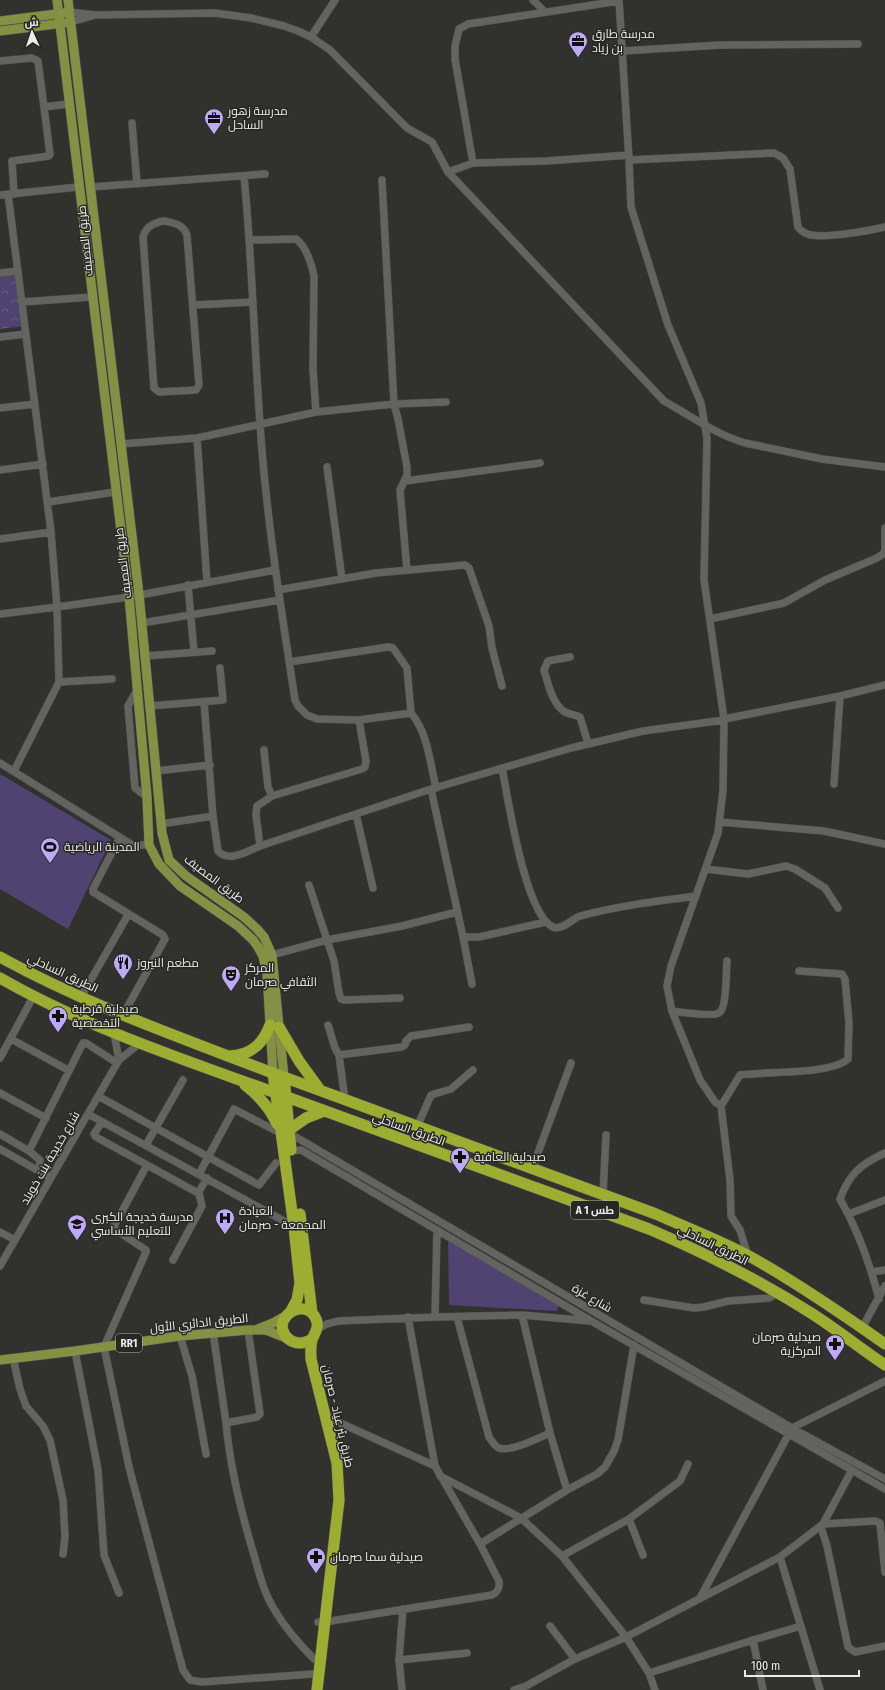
<svg xmlns="http://www.w3.org/2000/svg" width="885" height="1690" viewBox="0 0 885 1690" font-family="'Fira Sans Condensed',Cairo,sans-serif">
<style>
.forest{fill:url(#forest-crowns)}
.garden{fill:#504371}
.lines{fill:none;stroke-linecap:round;stroke-linejoin:round}
.minor-casing{stroke:#50514d;stroke-width:8}
.major-casing{stroke:#50514d;stroke-width:10}
.highway-casing{stroke:#50514d;stroke-width:12}
.minor{stroke:#636460;stroke-width:7}
.major{stroke:#869044;stroke-width:9}
.highway{stroke:#9dad31;stroke-width:11}
.labels{text-anchor:middle;stroke-width:3;stroke-linejoin:round;paint-order:stroke}
.shield{fill:#272824;stroke:#b1b2af;stroke-width:1}
.shield-label{font-size:11px;font-weight:bold;fill:#ecedea}
.poi-label{font-size:12px;fill:#ecedea;stroke:#272824;text-anchor:start}
.street-label{font-size:12px;fill:#ecedea;stroke:#272824}
</style>
<defs>
<pattern id="forest-crowns" width="20" height="18" patternUnits="userSpaceOnUse"><rect width="20" height="18" fill="#504371"/><path d="M2 6a3 3 0 1 1 6 0M12 15a3 3 0 1 1 6 0" fill="none" stroke="#695e85"/></pattern>
</defs>
<rect width="100%" height="100%" fill="#31322e"/>
<path class="forest" d="M19,274l6,52 -25,3v-53z"/>
<path class="garden" d="M0,774l111,66 -43,89 -68,-40z
M448,1239l111,65 -2,7 -108,-6z"/>
<g class="lines">
<defs>
<path id="minor" d="M533,0l12,12
M619,0l10,160 2,47 37,118 33,78 6,35 -3,142 20,139
M69,12l27,3 119,-2 36,5 33,8 14,5 13,6 19,13 77,78 25,14 16,30 216,229c27,15 51,33 81,42l77,16 63,8
M71,22l21,-6
M311,37l24,-37
M622,51l98,-6 138,-1
M0,61l32,-3 6,3 12,93 -1,2 -37,5 2,33
M44,107l24,-3
M132,123l5,61
M629,160l145,-7 9,5 7,11 8,58c3,4 8,7 13,8 15,3 58,-4 74,-8
M473,163l-18,-104v-13l4,-17 9,-5 151,-23
M448,172l25,-9 73,-2 83,-6
M244,176c8,82 10,165 16,248 6,92 21,184 35,276l3,6 9,9 10,4 42,1 52,-7c17,20 19,50 25,75
M91,187l174,-13
M8,194l43,338 6,75 2,75 -45,89
M0,195l78,-8
M164,221c10,2 19,3 23,14l12,150 -3,5 -37,2 -5,-4 -11,-151c3,-11 11,-14 21,-16z
M250,240l46,-1c10,7 16,26 18,37l-1,93 3,43
M0,273l18,-2
M22,302l70,-5
M194,305l59,-3
M0,337l26,-3
M0,408l35,-4
M197,438l10,144
M121,444l76,-6 119,-26 78,-8 -12,-224
M327,467l15,112
M0,470l43,-6
M405,481l135,-18
M48,502l67,-10
M885,528v21
M0,539l51,-7
M407,570l-7,-80 7,-15v-8l-9,-48 -4,-15 52,-2
M188,585l6,67
M278,590l98,-17 89,-8 4,3 20,58 3,22 10,38
M0,614l57,-7 72,-10 146,-27
M710,619l74,-16 41,-23 52,-22 6,-4 2,-4
M142,623l138,-23
M145,656l67,-5
M570,657l-22,4 -4,9c4,13 8,34 21,42 4,2 10,3 15,5l8,26
M289,662l99,-15 5,1 14,20 4,45
M59,682l53,-3
M137,690l-9,16 7,82 12,9
M204,702l9,114 5,35c11,12 30,0 42,-5l171,-57 140,-41 72,-17 81,-11v-1l116,-23 45,-11
M150,706l73,-6 -3,-32
M724,720l-1,70 -5,43 -47,133 -4,20 5,25 28,69 15,22 6,4 9,74 1,36 9,14 8,26
M264,750l4,37 4,9
M0,763l129,80 3,2h17
M502,768c6,30 23,147 51,159 8,4 19,-8 27,-11 38,-10 77,-15 116,-20
M156,771l54,-6
M834,784l6,-88
M431,789l32,148h16l67,-15
M356,814l17,74
M719,822l105,9 61,13
M161,824l52,-8
M120,837l-27,52v3l70,43 2,4 -42,76
M260,846l-4,-31 1,-9 15,-10 90,-27 3,-2 1,-6 -7,-41
M706,869l42,5 38,-8 9,3 30,19 13,20
M309,885l25,76 5,32 2,6 4,1 55,-2
M463,937l9,47
M272,955l55,-15 75,-14 55,-14
M81,997l47,-82
M672,1011c8,1 41,6 47,2 8,-4 7,-42 8,-52
M328,1025l7,23 4,7 6,45
M114,1033l5,27
M11,1039l57,31
M339,1055l63,-8 3,-2 1,-4 5,-5 58,-9
M0,1058l33,-61
M0,1093l46,25
M98,1096l161,89 17,-22
M721,1106l19,-31c26,-4 90,0 108,-16l1,-36 -4,-44 -3,-5 -43,-3
M88,1114l207,113
M102,1122l-8,12 2,3 102,56 9,-15
M417,1127l14,-32 20,-6 22,-19
M289,1133l503,295 93,51
M0,1134l29,17 11,9 -1,11
M146,1145l37,-65
M0,1149l51,29
M29,1151l54,-108h3l31,20
M291,1151l10,-1 292,172 292,167
M147,1165l-34,63 33,22v2l-42,95 25,120 54,203 7,10 12,2 111,-8
M532,1169l39,-106
M199,1174l35,-65 48,25
M603,1194l3,-59
M849,1214l36,-14
M0,1232l15,8
M173,1260l29,-54 -3,-13
M0,1266l119,-206 21,-17
M872,1272l13,-2
M879,1299c-9,-35 -21,-69 -39,-100 9,-25 21,-35 45,-46
M644,1300l50,8 10,-1 24,-6 41,-3 9,-5
M522,1315l28,118 17,57
M435,1317l2,-87
M457,1317l32,120c3,4 6,10 10,11 13,4 39,-10 51,-15
M862,1328l23,-42
M317,1329l10,-5 11,-3 97,-4 87,-2 68,6
M213,1332l13,91 31,-6 3,-3 -12,-84
M180,1336l12,40 14,78
M75,1351l23,119 6,85 15,38
M13,1358l7,31 6,17 17,20 7,14 13,60 2,36 -2,18
M325,1416l110,50
M226,1423c4,44 15,89 28,132 5,18 10,38 20,54 11,19 25,35 40,50
M440,1476l81,42 41,38 64,81 23,36 6,17
M629,1519l14,36
M823,1524l52,-3 5,2 5,49
M821,1527l6,19 21,101 7,5 30,-6
M480,1544l87,-54 30,-16 8,-7 9,-16 4,-11 16,-95
M562,1556l67,-37 51,-38 8,-17
M780,1557l40,133
M700,1598l92,-170 93,-47
M318,1622h7l167,-27c6,-3 8,-7 7,-14l-19,-37 -45,-78 -27,-149
M550,1626l25,33
M753,1640l10,50
M399,1660l68,-7
M649,1673l104,-33 48,-14
M402,1690l-3,-30 4,-51
M514,1690l12,-4 49,-27 51,-22 154,-80 43,-33 29,-54"/>
<path id="major" d="M57,0l72,597 18,200 2,48 10,19 21,22 58,40 15,14 5,7 5,9 4,18 6,99
M68,0l71,594 23,239 7,27 17,16 58,41 13,12 7,8 8,18 12,122
M0,21l64,-8
M0,31l64,-8
M258,1329l15,-6 14,-8
M0,1360l75,-9 105,-15 68,-6h18l20,8"/>
<path id="highway" d="M0,957c85,47 179,80 270,115 129,48 258,94 386,142 31,14 63,26 93,42 47,26 92,57 136,88
M0,978c89,51 188,83 284,118 121,45 243,89 365,133 56,24 110,51 162,84 25,16 49,35 74,52
M279,1027l20,34 21,29
M230,1056c21,-1 33,-12 40,-31
M273,1073l21,154 6,56 -3,17 -6,11
M284,1077l7,73
M245,1085c13,10 25,23 32,39
M289,1130l17,-12 18,-7
M300,1214l12,99
M313,1338c-13,10 -29,4 -31,-12 2,-17 26,-25 34,-7 4,9 -2,14 -4,21 -2,7 -1,13 -1,19l26,104 2,37 -22,190"/>
</defs>
<use href="#minor" class="minor-casing"/>
<use href="#major" class="major-casing"/>
<use href="#highway" class="highway-casing"/>
<use href="#minor" class="minor"/>
<use href="#major" class="major"/>
<use href="#highway" class="highway"/>
</g>
<defs>
<symbol id="office-pin" viewBox="-11 -11 22 30"><path d="M0 17L-7.5 6A9.5 9.5 0 1 1 7.5 6Z" fill="#bda9f5" stroke="#272824"/><path d="M-6-3h4V-5.5h4V-3h4V5H-6ZM-1-4.5V-3h2v-1.5ZM-6 0V1H6V0Z" fill="#111"/></symbol>
<symbol id="stadium-pin" viewBox="-11 -11 22 30"><path d="M0 17L-7.5 6A9.5 9.5 0 1 1 7.5 6Z" fill="#bda9f5" stroke="#272824"/><path d="M0-5a6.5 5 0 1 0 0 10a6.5 5 0 1 0 0-10ZM-3.5-1.8h7v3.6h-7Z" fill="#111"/></symbol>
<symbol id="restaurant-pin" viewBox="-11 -11 22 30"><path d="M0 17L-7.5 6A9.5 9.5 0 1 1 7.5 6Z" fill="#bda9f5" stroke="#272824"/><path d="M-5-6h1v4h1v-4h1v4h1v-4h1v5L-1.5 .5V6h-2V.5L-5-1ZM5-6V6H3V1.5H1.5Q1.5-4 5-6Z" fill="#111"/></symbol>
<symbol id="theatre-pin" viewBox="-11 -11 22 30"><path d="M0 17L-7.5 6A9.5 9.5 0 1 1 7.5 6Z" fill="#bda9f5" stroke="#272824"/><path d="M-5-5.5Q0-4 5-5.5V0Q5 5 0 6Q-5 5-5 0ZM-3.3-2.5H-1v1.5H-3.3ZM1-2.5H3.3v1.5H1ZM-2.8 1Q0 5.5 2.8 1Z" fill="#111"/></symbol>
<symbol id="pharmacy-pin" viewBox="-11 -11 22 30"><path d="M0 17L-7.5 6A9.5 9.5 0 1 1 7.5 6Z" fill="#bda9f5" stroke="#272824"/><path d="M-2-6h4v4h4v4h-4v4h-4v-4h-4v-4h4Z" fill="#111"/></symbol>
<symbol id="hospital-pin" viewBox="-11 -11 22 30"><path d="M0 17L-7.5 6A9.5 9.5 0 1 1 7.5 6Z" fill="#bda9f5" stroke="#272824"/><path d="M-5-5h3v3.5h4V-5h3V5h-3V1.5h-4V5h-3Z" fill="#111"/></symbol>
<symbol id="school-pin" viewBox="-11 -11 22 30"><path d="M0 17L-7.5 6A9.5 9.5 0 1 1 7.5 6Z" fill="#bda9f5" stroke="#272824"/><path d="M0-5L7-2L0 1L-7-2ZM-4 1L0 2.5L4 1V4Q0 6-4 4Z" fill="#111"/></symbol>
</defs>
<g fill-rule="evenodd">
<use href="#office-pin" x="567" y="30" width="22" height="30"/>
<use href="#office-pin" x="203" y="107" width="22" height="30"/>
<use href="#stadium-pin" x="39" y="836" width="22" height="30"/>
<use href="#restaurant-pin" x="112" y="952" width="22" height="30"/>
<use href="#theatre-pin" x="220" y="964" width="22" height="30"/>
<use href="#pharmacy-pin" x="47" y="1005" width="22" height="30"/>
<use href="#pharmacy-pin" x="449" y="1146" width="22" height="30"/>
<use href="#hospital-pin" x="214" y="1207" width="22" height="30"/>
<use href="#school-pin" x="66" y="1213" width="22" height="30"/>
<use href="#pharmacy-pin" x="824" y="1333" width="22" height="30"/>
<use href="#pharmacy-pin" x="305" y="1546" width="22" height="30"/>
</g>
<g class="labels">
<g class="shield">
<rect x="571" y="1201" width="48" height="18" rx="3"/>
<rect x="116" y="1334" width="26" height="18" rx="3"/>
</g>
<g class="shield-label">
<text x="595" y="1214">A 1 طس</text>
<text x="129" y="1347">RR1</text>
</g>
<g class="poi-label">
<text x="592" y="38">مدرسة طارق<tspan x="592" dy="14">بن زياد</tspan></text>
<text x="228" y="115">مدرسة زهور<tspan x="228" dy="14">الساحل</tspan></text>
<text x="64" y="851">المدينة الرياضية</text>
<text x="137" y="967">مطعم النيروز</text>
<text x="245" y="972">المركز<tspan x="245" dy="14">الثقافي صرمان</tspan></text>
<text x="72" y="1013">صيدلية قرطبة<tspan x="72" dy="14">التخصصية</tspan></text>
<text x="474" y="1161">صيدلية العافية</text>
<text x="239" y="1215">العيادة<tspan x="239" dy="14">المجمعة - صرمان</tspan></text>
<text x="91" y="1221">مدرسة خديجة الكبرى<tspan x="91" dy="14">للتعليم الأساسي</tspan></text>
<text x="821" y="1341" text-anchor="end">صيدلية صرمان<tspan x="821" dy="14">المركزية</tspan></text>
<text x="330" y="1561">صيدلية سما صرمان</text>
</g>
<g class="street-label">
<text transform="translate(85 241) rotate(-96)" y="4">طريق المصيف</text>
<text transform="translate(123 563) rotate(-97)" y="4">طريق المصيف</text>
<text transform="translate(214 879) rotate(37)" y="4">طريق المصيف</text>
<text transform="translate(63 973) rotate(25)" y="4">الطريق الساحلي</text>
<text transform="translate(409 1129) rotate(20)" y="4">الطريق الساحلي</text>
<text transform="translate(50 1158) rotate(-60)" y="4">شارع خديجة بنت خويلد</text>
<text transform="translate(713 1245) rotate(26)" y="4">الطريق الساحلي</text>
<text transform="translate(592 1298) rotate(30)" y="4">شارع غزة</text>
<text transform="translate(199 1323) rotate(-6)" y="4">الطريق الدائري الأول</text>
<text transform="translate(338 1416) rotate(77)" y="4">طريق بئر عياد - صرمان</text>
</g>
</g>
<g transform="translate(32 32) rotate(357)" stroke="#272824" stroke-width="3" paint-order="stroke">
<path d="M0-3L7 15L0 10L-7 15Z" fill="#ecedea"/>
<text y="-6" font-size="11" font-weight="bold" text-anchor="middle" fill="#ecedea">ش</text>
</g>
<path d="M745 1670v6h114v-6" fill="none" stroke="#ecedea" stroke-width="2"/>
<text x="751" y="1670" font-size="12" fill="#ecedea" stroke="#272824" stroke-width="3" paint-order="stroke">100 m</text>
</svg>
